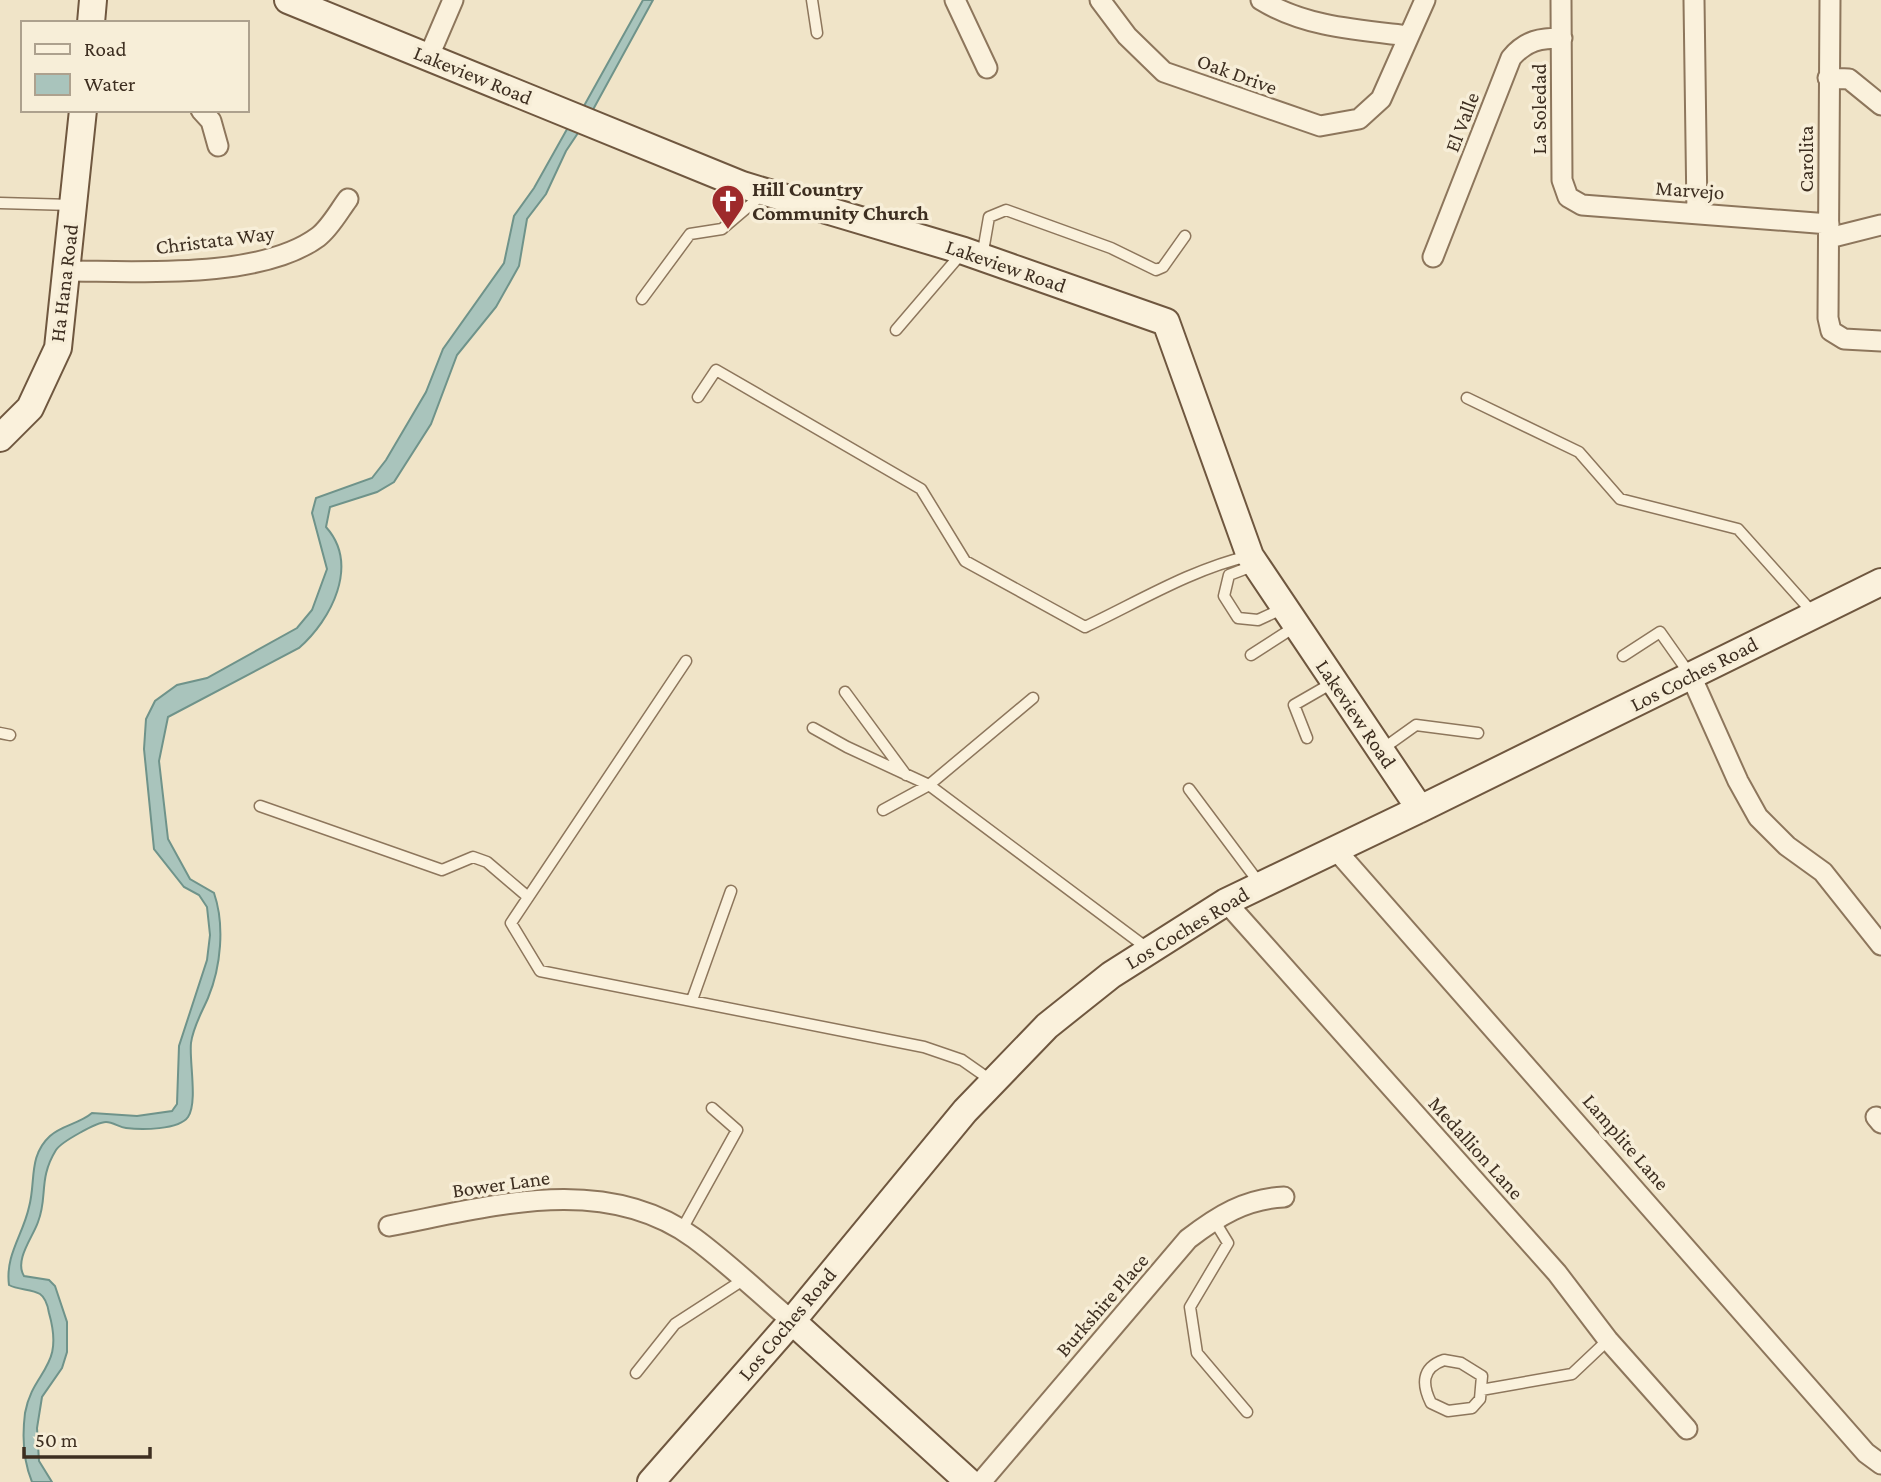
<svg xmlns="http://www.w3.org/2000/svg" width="1881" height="1482" viewBox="0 0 1881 1482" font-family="'Crimson Pro',serif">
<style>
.water{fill:#a9c4bc;stroke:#6f938a;stroke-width:2}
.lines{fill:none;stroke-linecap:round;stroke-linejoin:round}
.lane-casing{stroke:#8d765c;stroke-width:13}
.street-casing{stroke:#8d765c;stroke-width:23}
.secondary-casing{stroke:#6f573f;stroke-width:30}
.lane{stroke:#faf1dc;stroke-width:10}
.street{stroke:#faf1dc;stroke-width:19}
.secondary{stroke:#faf1dc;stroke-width:26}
.labels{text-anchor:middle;stroke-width:7;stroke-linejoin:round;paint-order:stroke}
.street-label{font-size:21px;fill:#3d2e20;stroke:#f7eed8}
.poi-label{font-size:21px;font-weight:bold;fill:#3d2e20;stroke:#f7eed8;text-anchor:start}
</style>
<rect width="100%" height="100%" fill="#f0e4c8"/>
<path class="water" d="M643,0h10l-64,117 -9,-4z
M571,122l11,5 -16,24 -20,43 -19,25 -8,47 -23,41 -39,48 -26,69 -37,58 -17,10 -47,15 -4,20c34,38 5,93 -27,121l-131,69 -9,44 9,78 22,40 24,14c11,32 7,74 -6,105 -6,14 -15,29 -17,45 -2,18 7,59 -3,74 -9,13 -47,13 -62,11 -7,-1 -13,-6 -20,-6 -9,0 -45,20 -50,28 -18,29 -8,47 -18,72 -5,15 -24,38 -14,54l25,4 6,6 12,36v30l-5,16 -20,29 -5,31 2,33 13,21h-20c-9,-22 -10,-45 -7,-69 8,-44 40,-44 24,-100 -1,-6 -3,-15 -9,-19 -8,-5 -22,-4 -31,-9 -4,-30 14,-50 20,-78 7,-25 -1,-51 21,-71 12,-11 29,-12 42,-23l45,3 35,-5 5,-7 2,-58 28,-86 3,-25 -3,-28 -8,-12 -15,-8 -30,-38 -10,-100 2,-30 9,-18 22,-16 30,-7 90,-50 15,-18 15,-41 -15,-56 4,-15 56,-20 14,-18 40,-68 17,-43 61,-86 10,-47 20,-28z"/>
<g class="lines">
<defs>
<path id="lane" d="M812,0l5,33
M0,203l72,2
M982,257l7,-40 17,-7 105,38 45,22 7,-3 22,-31
M642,299l48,-65 32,-5 40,-34
M896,330l65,-76
M698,397l18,-27 205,119 44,72 120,66c53,-25 107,-58 164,-71
M1467,398l112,54 41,47 118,30 75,84
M1255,565l-26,10 -5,21 14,22 20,2 26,-12
M1251,655l45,-29
M1623,656l37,-24 31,44
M686,661l-175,262 29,48 384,76 38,13 30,21
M845,692l61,83
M813,728l34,19 82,38 218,163
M0,733l10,2
M1307,738l-13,-33 40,-23
M1381,750l35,-25 62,8
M1189,789l71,95
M260,806l182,64 31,-13 14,5 41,35
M883,810l46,-25 104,-87
M692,1000l39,-109
M1214,1220l14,23 -38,64 7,46 50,59
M681,1231l56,-101 -25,-22
M1444,1360l17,3 21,13 -2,23 -8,9 -24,3 -17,-8c-9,-18 -10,-35 13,-43z
M636,1373l39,-49 68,-44
M1481,1390l91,-16 36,-34"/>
<path id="street" d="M955,0l32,68
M1100,0l27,36 37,36 156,54 39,-7 22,-20 44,-99
M1261,0c44,27 97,30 148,36
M1561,0l1,180 6,17 14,8 247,19
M1694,0l3,213
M1830,0l-2,318 3,13 13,8 37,2
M429,56l24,-56
M1828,78l21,1 32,26
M201,110l10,11 7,25
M1829,238l52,-13
M1433,257l78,-199c15,-18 30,-20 51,-20
M65,271c70,0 195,9 253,-34 12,-9 21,-26 30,-38
M1691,676l47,105 20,36 29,29 36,26 58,73
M1336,850l530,603 15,11
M1226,902l331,371 51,67 79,89
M1876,1117l5,6
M389,1226c100,-19 214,-54 305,12 34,25 66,56 98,83
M981,1482l207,-243c30,-23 57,-40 96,-42"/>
<path id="secondary" d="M288,0l454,185 222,66 202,71 84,234 170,253
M91,23l2,-23
M0,438l30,-30 28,-60 25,-238
M792,1321l177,161
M651,1482l141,-161 173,-210 82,-85 64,-51 115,-73 194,-93 461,-227"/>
</defs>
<use href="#lane" class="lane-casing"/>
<use href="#street" class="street-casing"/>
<use href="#secondary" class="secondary-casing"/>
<use href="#lane" class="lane"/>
<use href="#street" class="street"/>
<use href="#secondary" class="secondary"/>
</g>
<defs>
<symbol id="church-pin" viewBox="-11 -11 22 30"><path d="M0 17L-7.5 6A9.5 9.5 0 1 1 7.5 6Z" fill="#9e2a2b" stroke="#f7eed8"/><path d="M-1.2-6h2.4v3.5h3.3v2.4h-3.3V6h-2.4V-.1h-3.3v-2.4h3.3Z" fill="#fff"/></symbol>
</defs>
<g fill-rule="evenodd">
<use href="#church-pin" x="709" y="182" width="38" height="52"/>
</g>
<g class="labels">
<g class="street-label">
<text transform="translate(1237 74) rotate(20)" y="7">Oak Drive</text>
<text transform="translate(473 75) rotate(22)" y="7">Lakeview Road</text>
<text transform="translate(1539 109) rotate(-90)" y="7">La Soledad</text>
<text transform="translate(1462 122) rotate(-69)" y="7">El Valle</text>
<text transform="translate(1806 159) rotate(-90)" y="7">Carolita</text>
<text transform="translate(1690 190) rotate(4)" y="7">Marvejo</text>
<text transform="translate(215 240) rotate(-7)" y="7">Christata Way</text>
<text transform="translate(1006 266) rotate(19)" y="7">Lakeview Road</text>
<text transform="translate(64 283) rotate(-83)" y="7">Ha Hana Road</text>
<text transform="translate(1694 674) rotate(-27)" y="7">Los Coches Road</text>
<text transform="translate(1356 714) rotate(56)" y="7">Lakeview Road</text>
<text transform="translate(1187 928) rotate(-31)" y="7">Los Coches Road</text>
<text transform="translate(1626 1142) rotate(49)" y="7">Lamplite Lane</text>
<text transform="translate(1476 1148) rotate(48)" y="7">Medallion Lane</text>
<text transform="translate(501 1184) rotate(-8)" y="7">Bower Lane</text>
<text transform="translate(1102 1305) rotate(-49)" y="7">Burkshire Place</text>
<text transform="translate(787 1324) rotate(-50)" y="7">Los Coches Road</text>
</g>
<g class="poi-label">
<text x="752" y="196">Hill Country<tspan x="752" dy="24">Community Church</tspan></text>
</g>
</g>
<rect x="21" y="21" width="228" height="91" fill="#f7eed8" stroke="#ada18e" stroke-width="2"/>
<rect x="35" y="44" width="35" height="10" fill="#faf1dc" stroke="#ada18e" stroke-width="2"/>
<text x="84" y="56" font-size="21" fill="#3d2e20">Road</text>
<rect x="35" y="74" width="35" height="21" fill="#a9c4bc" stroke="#ada18e" stroke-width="2"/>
<text x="84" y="91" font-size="21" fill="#3d2e20">Water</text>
<path d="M24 1447v10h126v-10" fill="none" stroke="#3d2e20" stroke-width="3.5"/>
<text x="35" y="1447" font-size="21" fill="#3d2e20" stroke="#f7eed8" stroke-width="5" paint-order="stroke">50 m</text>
</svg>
